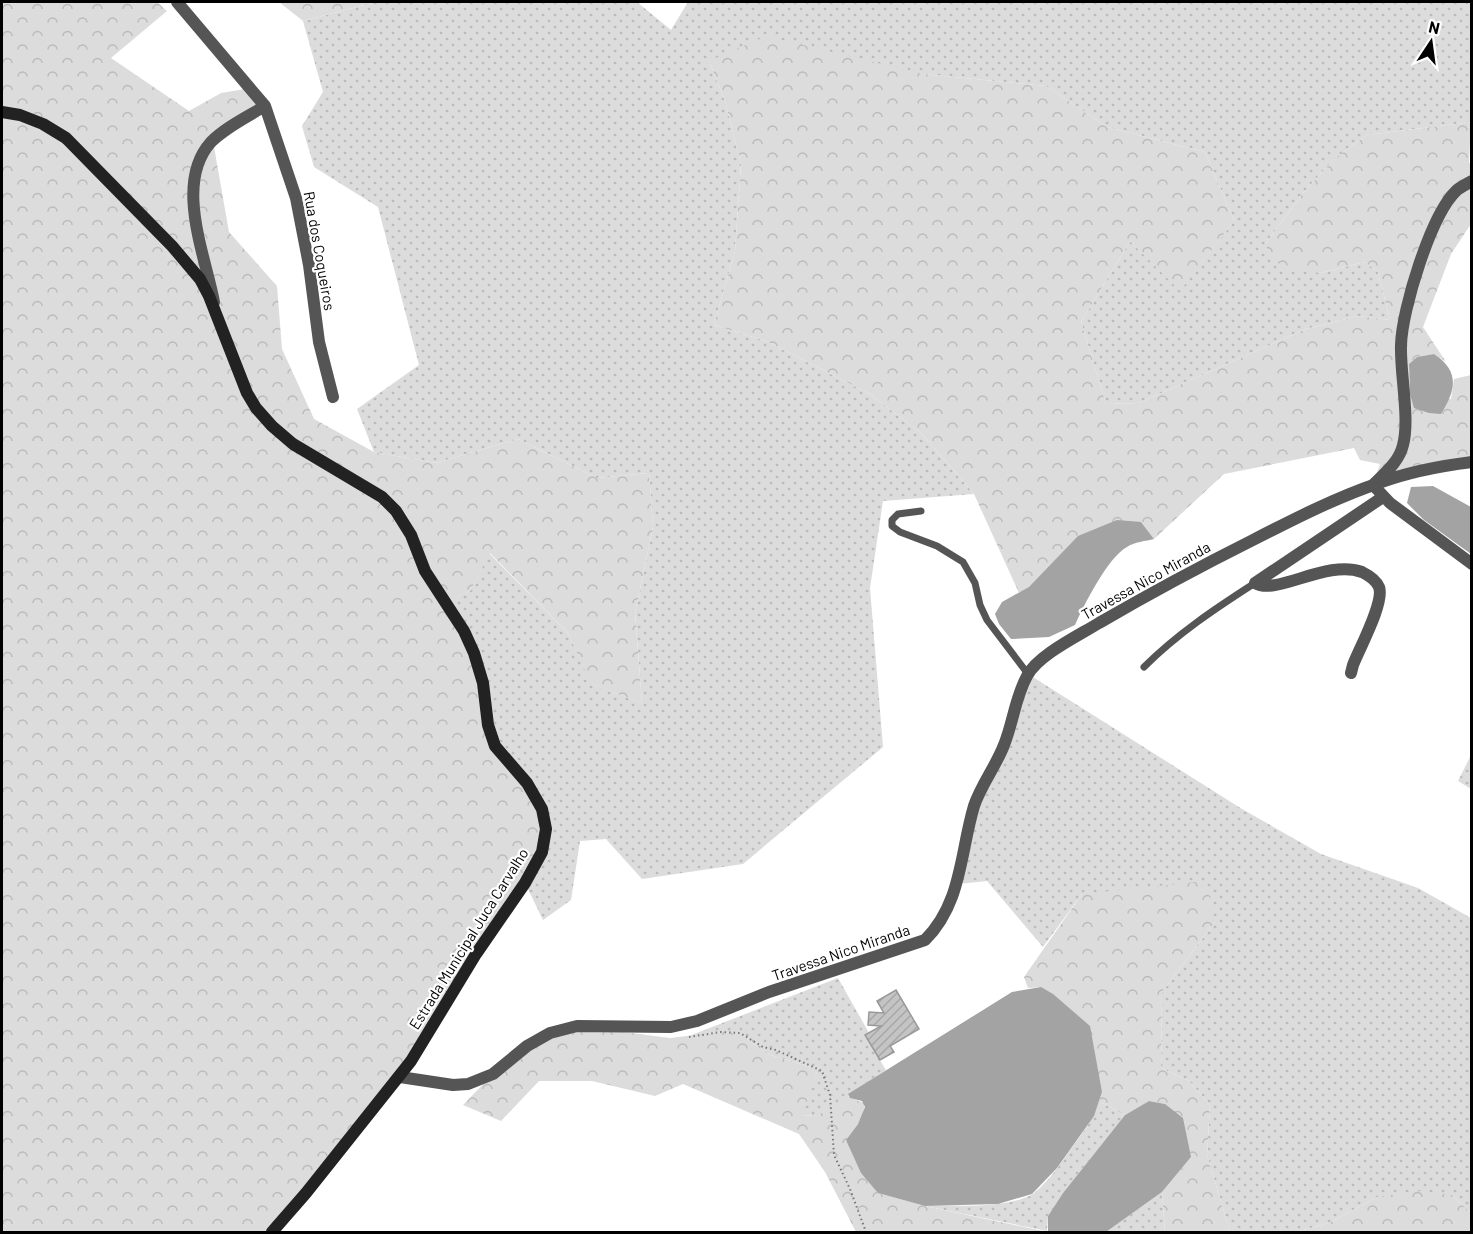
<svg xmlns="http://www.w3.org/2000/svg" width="1473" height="1234" viewBox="0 0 1473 1234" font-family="Barlow,sans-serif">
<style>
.grass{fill:url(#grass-dots)}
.forest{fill:url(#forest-crowns)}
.water{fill:#a3a3a3}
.building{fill:url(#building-hatch);stroke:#999;stroke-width:1.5}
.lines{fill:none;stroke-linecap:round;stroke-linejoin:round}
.path{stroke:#777;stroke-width:2;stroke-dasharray:1.5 3;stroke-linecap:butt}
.lane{stroke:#555;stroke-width:7}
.street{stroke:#555;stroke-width:12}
.secondary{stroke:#222;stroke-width:12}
.labels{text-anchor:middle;stroke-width:4.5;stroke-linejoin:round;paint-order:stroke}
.street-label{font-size:15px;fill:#000;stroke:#fff}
</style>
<defs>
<pattern id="grass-dots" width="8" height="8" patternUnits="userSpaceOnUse" patternTransform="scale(1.5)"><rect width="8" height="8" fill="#dcdcdc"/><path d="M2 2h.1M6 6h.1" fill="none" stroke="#bbb" stroke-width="1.8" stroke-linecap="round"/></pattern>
<pattern id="forest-crowns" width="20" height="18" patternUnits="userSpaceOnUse" patternTransform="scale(1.5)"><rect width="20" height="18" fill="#dcdcdc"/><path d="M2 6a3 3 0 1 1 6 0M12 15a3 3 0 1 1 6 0" fill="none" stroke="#bbb"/></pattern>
<pattern id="building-hatch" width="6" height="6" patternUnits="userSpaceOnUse" patternTransform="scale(1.5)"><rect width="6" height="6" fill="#c4c4c4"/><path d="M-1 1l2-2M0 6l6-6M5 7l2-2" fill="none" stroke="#a7a7a7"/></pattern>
</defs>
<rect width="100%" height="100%" fill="#fff"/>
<path class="grass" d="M376,2h261l34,28 17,-28h783v120l-104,13 -33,24 -31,34 -37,50 54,30 45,-11 13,10 12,48 -32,-4 -52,13 -167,74 -33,1 -25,-82 49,-81 50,49 54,-69 -29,-69 -98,-25 -61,-41 -123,-12 -214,-13 16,40 16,63 -6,87 -21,74 52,16 104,53 52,40 52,60 -91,7 -13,87 13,159 -140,117 -101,15 -36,-40 -26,2 -9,59 -28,20 -18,-37 -30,-137 -51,-143 26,-12 19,-38 79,80 24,51 50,19 -7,-90 18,-86 -4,-54 -52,5 -79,-39 -82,24 -62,-11 -17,-43 62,-44 -41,-158 -64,-40 -12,-41 21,-34 -20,-71z
M1028,674l214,135 79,45 97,34 53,30v295l-19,-18 -75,2 -48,26 -33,9h-66l-23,-77 3,-50 -21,-24 -28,-13 1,-76 53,-70 -133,-28 -39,53 -56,-66 -29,3 10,-57z
M1471,755l1,34h-1l-13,-8z
M838,978l31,55 -4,3 21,34 -68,45 -17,1 17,-47 -51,-15 -27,-21 -19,-1 -32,4z
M1099,1101l26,14 -62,78 -15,23 -1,15 -122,-25c30,-1 79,3 106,-11 11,-6 30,-31 37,-42 12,-17 25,-32 31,-52z
M1162,1192l3,40h-59z"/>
<path class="forest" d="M2,2h155l10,9 -56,47 78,53 32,-18 30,-5 14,18 -52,35 16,91 48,54 5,63 32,70 60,33 62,11 82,-24 79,39 52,-5 4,54 -18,86 7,90 -51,-19 -23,-51 -78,-80 -20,38 -25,12 35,67 15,76 47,63v43l-131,209 -141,171h-268z
M279,2h97l-73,19z
M766,36l157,38 123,12 61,41 98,25 29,69 -54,70 -50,-50 -49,81 25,82 33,-1 167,-74 52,-13 32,4 -12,-48 -13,-10 -45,11 -36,-4 -16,-16 -2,-10 37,-50 31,-34 33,-24 104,-13 -2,41h2v61l-20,30 -28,73 23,35 -12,-8 -17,3 -8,7 1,30 41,5 3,-20 17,-4v87l-98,23 7,-21 -20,-4 -6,-12 -130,26 -70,65 -13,-17 -122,71 -45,-99 -52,-60 -52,-40 -104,-53 -52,-16 21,-74 6,-87 -16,-63 -16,-40z
M1206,881l9,41 -53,70 -1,76 28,13 21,24 -3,50 23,77h-65l-3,-40 29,-35 -26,-53 -16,-3 -24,14 -26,-14 3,-10 -61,-104 -13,1 -4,-11 58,-83z
M577,1026l93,12 51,-6 19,1 27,21 51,15 -16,47 16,-1 30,-21 1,3 15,6c2,14 -10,26 -18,37l32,53 47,13 123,26h-192l-31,-60 -26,-38 -116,-50 -28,12 -63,-15h-53l-38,40 -38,-16 30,-31 34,-28z
M1417,1191l35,4 19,18v19h-175l33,-9 48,-26z"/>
<path class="water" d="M1434,354c26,17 22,36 7,60l-12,-1 -15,-5 -4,-14 -1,-30 8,-7z
M1433,486l38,21v47l-47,-34 -17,-17 4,-16z
M1117,520l24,2 13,17c-8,2 -20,3 -27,8 -19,10 -43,58 -52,78l-26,12 -38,2 -12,-15 -4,-10 7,-12 27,-15 49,-51z
M1041,987l12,7 37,32 12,66 -8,24 -37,52 -25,26 -34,10 -73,2 -47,-13 -17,-20 -15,-33 12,-16 7,-17 -3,-6 -12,-3 -2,-4 164,-102z
M1149,1101l16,3 18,14 8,39 -29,35 -56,40h-58v-16l15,-23 62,-78z"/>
<path class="building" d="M896,990l23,39 -29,17 4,6 -14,8 -15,-25 16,-9 -13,-1 1,-13 15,1 -7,-12z"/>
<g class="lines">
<path class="path" d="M689,1037l32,-5 19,1 23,14 13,3 46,21 8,24 4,60 16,34 16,43"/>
<path class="lane" d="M921,511l-23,3 -6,6v6l8,6 37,14 26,16 12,21 5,22 7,15 41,54
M1144,667c33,-33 72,-59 111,-84"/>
<path class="street" d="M177,2l88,104 31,92 13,67 10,77 14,55
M1472,181c-5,3 -12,6 -16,10 -25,24 -54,118 -55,154 -1,29 9,74 2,100 -4,17 -18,28 -30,40l17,18 82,61
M214,302c-9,-48 -40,-119 -3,-160 15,-15 36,-25 54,-36
M1351,673l2,-8c6,-16 32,-63 26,-78 -3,-7 -11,-12 -17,-15 -36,-13 -85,24 -107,11l128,-86
M400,1077l53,8 15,-1 25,-10 34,-28 23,-13 27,-7 94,1 26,-6 72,-29 156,-52c37,-37 35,-87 49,-134 7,-21 22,-40 30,-61 9,-22 11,-47 23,-69 11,-21 51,-40 72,-53 50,-29 100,-56 152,-82 41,-21 84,-43 128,-58 29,-11 61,-17 93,-21"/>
<path class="secondary" d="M2,112l18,3 23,9 23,14 106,108 28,33 9,17 38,97 9,15 16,18 21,18 89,53 14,14 15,24 14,36 39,60 10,22 9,30 5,42 7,21 32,37 15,26 4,20 -4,23 -17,31 -49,71 -65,107 -105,132 -34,39"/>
</g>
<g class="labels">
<g class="street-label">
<text transform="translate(319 251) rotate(80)" y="5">Rua dos Coqueiros</text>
<text transform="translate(1146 581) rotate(-29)" y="5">Travessa Nico Miranda</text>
<text transform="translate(469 939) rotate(-58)" y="5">Estrada Municipal Juca Carvalho</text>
<text transform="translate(841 953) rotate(-19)" y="5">Travessa Nico Miranda</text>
</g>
</g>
<rect width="1473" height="1234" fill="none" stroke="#000000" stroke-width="6"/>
<g transform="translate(1431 42) rotate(13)" stroke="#ffffff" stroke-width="4.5" paint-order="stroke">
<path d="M0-4.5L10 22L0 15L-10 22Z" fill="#000000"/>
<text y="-9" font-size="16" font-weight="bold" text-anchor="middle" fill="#000000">N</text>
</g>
</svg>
